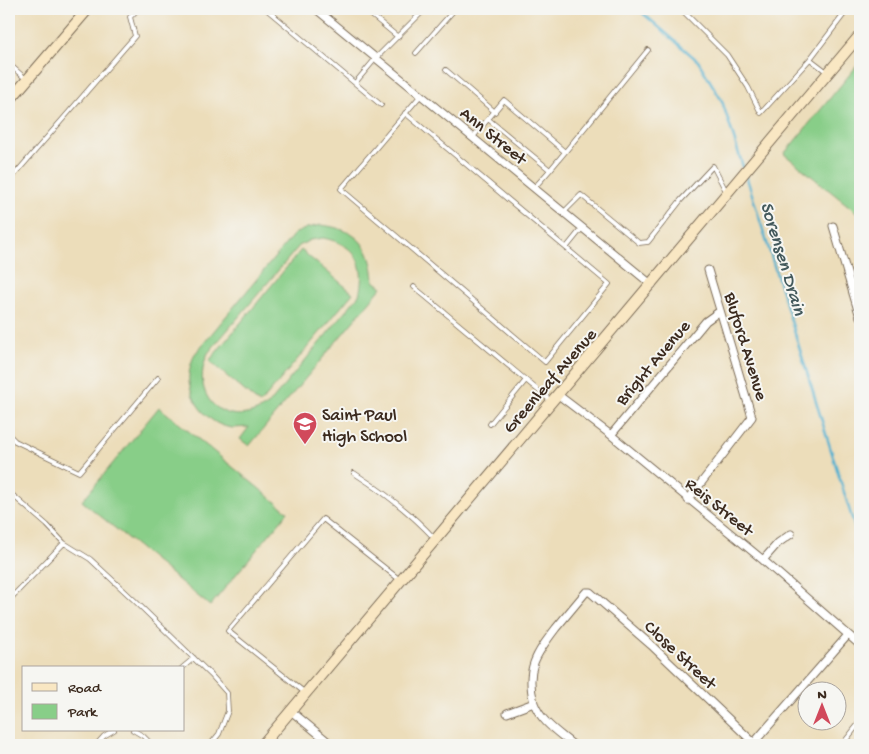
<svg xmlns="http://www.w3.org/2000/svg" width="869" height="754" viewBox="0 0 869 754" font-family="'Gochi Hand',sans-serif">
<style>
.green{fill:#88ce88;stroke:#627c53;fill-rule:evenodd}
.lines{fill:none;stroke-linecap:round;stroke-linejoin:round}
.stream{stroke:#51b1d0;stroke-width:2.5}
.lane-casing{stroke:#796955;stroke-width:5.5}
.street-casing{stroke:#796955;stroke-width:9}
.secondary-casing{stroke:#796955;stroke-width:12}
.lane{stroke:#fff;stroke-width:4}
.street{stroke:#fff;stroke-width:7}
.secondary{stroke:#f9e7c3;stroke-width:10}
.labels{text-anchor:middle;stroke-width:4;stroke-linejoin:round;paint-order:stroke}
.street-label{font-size:18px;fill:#3b2a1e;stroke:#f6f6f2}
.poi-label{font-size:18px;fill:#3b2a1e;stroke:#f6f6f2;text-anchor:start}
.water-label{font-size:19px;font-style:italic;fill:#43595c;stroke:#f6f6f2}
</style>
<rect width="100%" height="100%" fill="#f6f6f2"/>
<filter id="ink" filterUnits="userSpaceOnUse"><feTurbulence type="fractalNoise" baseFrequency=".02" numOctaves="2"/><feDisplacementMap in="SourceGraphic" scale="10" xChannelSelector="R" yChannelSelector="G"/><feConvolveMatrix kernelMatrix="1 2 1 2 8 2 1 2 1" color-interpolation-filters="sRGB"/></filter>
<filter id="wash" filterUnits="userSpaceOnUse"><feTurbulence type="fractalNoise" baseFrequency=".0096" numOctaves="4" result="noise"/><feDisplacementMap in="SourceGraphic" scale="20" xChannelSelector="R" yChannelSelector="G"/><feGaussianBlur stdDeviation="1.12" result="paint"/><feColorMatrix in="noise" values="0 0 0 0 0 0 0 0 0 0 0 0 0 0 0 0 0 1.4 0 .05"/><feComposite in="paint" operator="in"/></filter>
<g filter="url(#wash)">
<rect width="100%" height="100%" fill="#ecddba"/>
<path class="green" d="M860,62v153l-76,-61z
M321,225c35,4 51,20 53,56l8,6 -133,159 -9,-7 9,-12c-5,0 -11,1 -16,1 -23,-2 -41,-24 -44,-46 -1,-9 2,-18 5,-27l100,-121 13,-6zM323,238c32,6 44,26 36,57l-90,109c-40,29 -82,-5 -61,-51l91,-107 11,-6z
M301,250l52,43 -93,111 -51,-43z
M159,407l129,105 -78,94 -128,-105z"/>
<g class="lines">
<path class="stream" d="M638,9l60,52 24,40 22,69
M746,175l114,369"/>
</g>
</g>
<g filter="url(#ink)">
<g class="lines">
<defs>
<path id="lane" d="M266,9l115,96
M364,9l34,28
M681,9l46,46 21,32 13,26 49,-54
M9,12l3,-3
M416,53l39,-44
M9,64l17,15
M446,70l49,42
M827,72l-17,-13 38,-50
M355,83l21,-25 49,-49
M405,113l204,171 -64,78 -204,-173 80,-94
M488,119l62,51 15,-18
M473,137l31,-37 61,52 83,-102
M9,181l126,-145 -5,-19 8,-8
M534,188l16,-18
M564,212l17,-17 58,48 9,-1 33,-42 32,-34 14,27
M566,248l17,-21
M414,287l137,114
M490,424l36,-44
M9,435l6,6 64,31 79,-94
M354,473c30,19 57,40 81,66
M9,492l38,33 17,18 -55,57
M64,543l26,16 44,41 77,75 16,18 1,18 -9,23 -9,11
M182,668l12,-10
M304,692l-76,-61 95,-112 77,61
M133,730l10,6 9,9
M96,745l8,-9 10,-6
M842,745l18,-23"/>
<path id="street" d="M316,9l336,276
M833,226l27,91
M557,394l54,41 152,125 97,85
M611,435l95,-114 14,-10
M688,500l64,-83 -44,-147
M763,560l15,-17 13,-9
M534,703c-9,-34 2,-49 22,-75 10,-12 20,-24 30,-36h4l61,53 103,98
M291,711l41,34
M507,713l27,-10c7,19 24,29 39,42
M752,745l96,-110"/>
<path id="secondary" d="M9,101l79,-92
M262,745c199,-237 400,-472 598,-710"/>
</defs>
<use href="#lane" class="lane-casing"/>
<use href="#street" class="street-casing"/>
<use href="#secondary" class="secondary-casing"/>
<use href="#lane" class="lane"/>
<use href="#street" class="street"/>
<use href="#secondary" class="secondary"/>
</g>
</g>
<defs>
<symbol id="school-pin" viewBox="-11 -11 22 30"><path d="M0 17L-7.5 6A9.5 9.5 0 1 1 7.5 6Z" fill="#d1495b" stroke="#f6f6f2"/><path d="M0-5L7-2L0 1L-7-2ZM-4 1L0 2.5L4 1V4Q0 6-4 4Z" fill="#fff"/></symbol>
</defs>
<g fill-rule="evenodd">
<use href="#school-pin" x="291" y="410" width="28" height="38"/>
</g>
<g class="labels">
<g class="street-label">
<text transform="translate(494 135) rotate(39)" y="6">Ann Street</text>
<text transform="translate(747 346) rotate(73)" y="6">Bluford Avenue</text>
<text transform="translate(652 362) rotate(-50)" y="6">Bright Avenue</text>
<text transform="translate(549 380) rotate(-49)" y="6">Greenleaf Avenue</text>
<text transform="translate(720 506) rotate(39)" y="6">Reis Street</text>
<text transform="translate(681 654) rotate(43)" y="6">Close Street</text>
</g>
<g class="poi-label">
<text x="322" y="420">Saint Paul<tspan x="322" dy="21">High School</tspan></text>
</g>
<g class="water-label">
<text transform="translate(785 258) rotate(73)" y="7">Sorensen Drain</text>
</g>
</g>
<rect width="869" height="754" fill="none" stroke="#f6f6f2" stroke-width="30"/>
<rect x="22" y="666" width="162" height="65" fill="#f6f6f2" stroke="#aba49d"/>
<rect x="32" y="683" width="25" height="8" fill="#f9e7c3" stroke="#aba49d"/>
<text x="68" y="692" font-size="15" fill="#3b2a1e">Road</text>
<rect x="32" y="704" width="25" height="15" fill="#88ce88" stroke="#aba49d"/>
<text x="68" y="716" font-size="15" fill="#3b2a1e">Park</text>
<g transform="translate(822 706)"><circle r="24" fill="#f6f6f2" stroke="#aba49d"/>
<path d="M0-4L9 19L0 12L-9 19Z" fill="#d1495b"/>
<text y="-8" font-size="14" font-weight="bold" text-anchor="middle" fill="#3b2a1e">N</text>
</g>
</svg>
